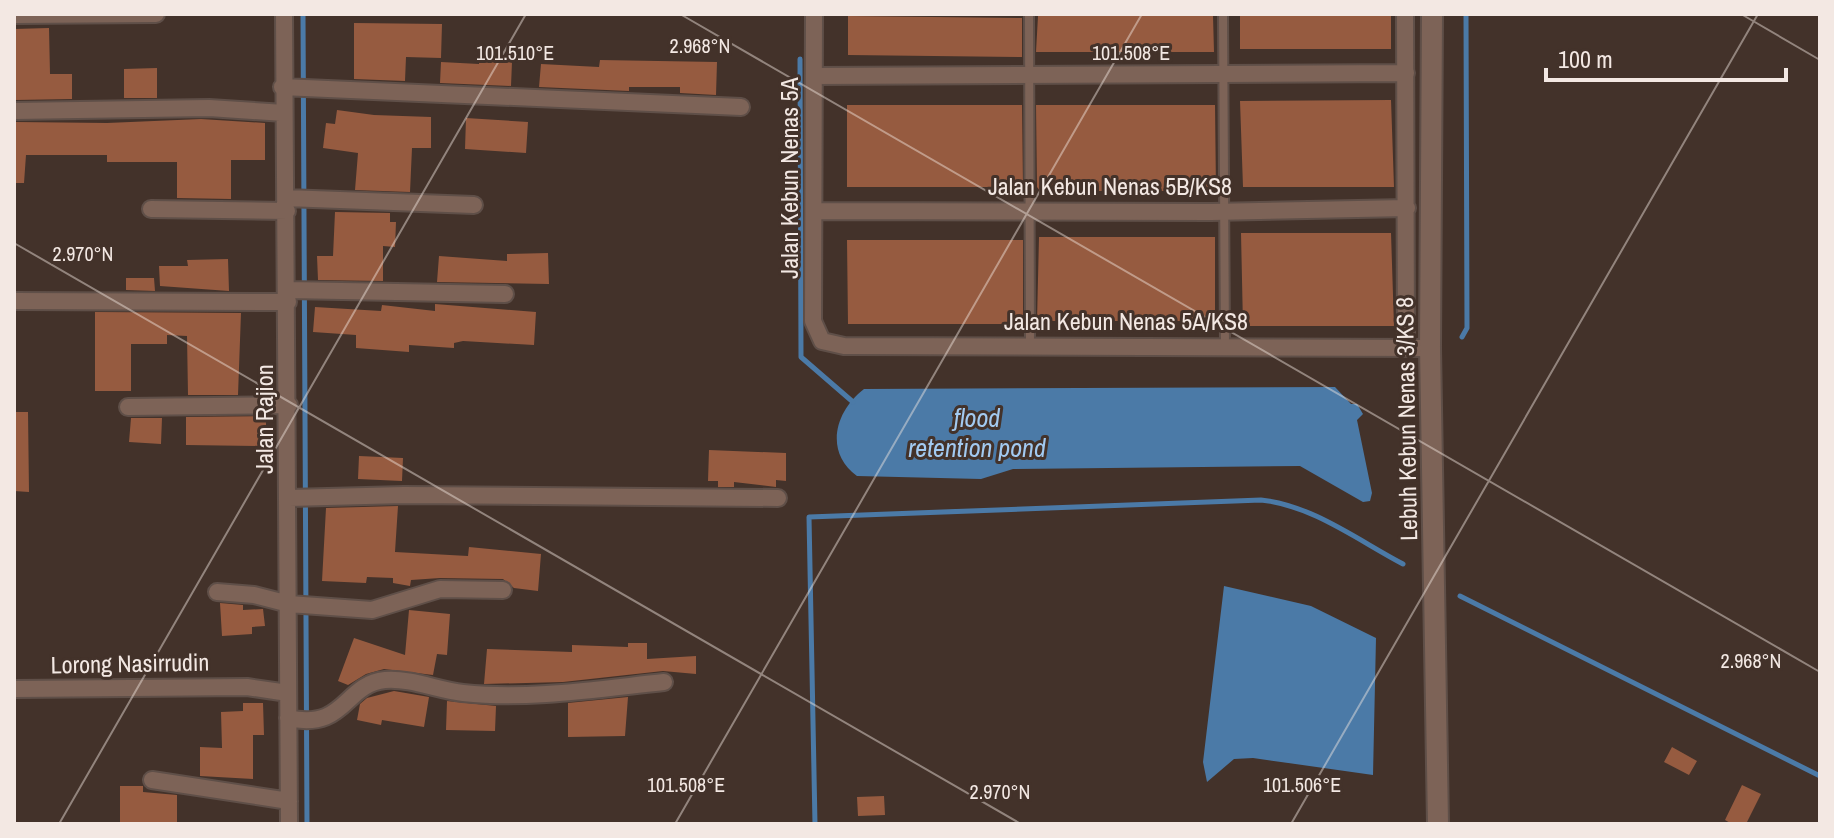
<svg xmlns="http://www.w3.org/2000/svg" width="1834" height="838" viewBox="0 0 1834 838" font-family="'Archivo Narrow',sans-serif">
<style>
.water{fill:#4b7aa7}
.lines{fill:none;stroke-linecap:round;stroke-linejoin:round}
.stream{stroke:#4b7aa7;stroke-width:5}
.building{fill:#965b40}
.service-casing{stroke:#5f4f48;stroke-width:12}
.minor-casing{stroke:#5f4f48;stroke-width:20}
.tertiary-casing{stroke:#5f4f48;stroke-width:24}
.service{stroke:#7d6357;stroke-width:8}
.minor{stroke:#7d6357;stroke-width:16}
.tertiary{stroke:#7d6357;stroke-width:20}
.ticks{fill:none;stroke:#f3e8e3;stroke-width:2;stroke-opacity:0.45}
.labels{text-anchor:middle;stroke-width:6;stroke-linejoin:round;paint-order:stroke}
.street-label{font-size:24px;fill:#f3e8e3;stroke:#43322a}
.water-label{font-size:26px;font-style:italic;fill:#a2caf1;stroke:#43322a}
.ticks-label{font-size:20px;text-anchor:middle;fill:#f3e8e3;stroke:#43322a;stroke-width:6;stroke-linejoin:round;paint-order:stroke}
</style>
<rect width="100%" height="100%" fill="#43322a"/>
<path class="water" d="M1335,387l16,17h6l6,10 -6,6 15,73 -2,8 -7,1 -63,-36 -287,3 -32,10 -124,-3c-33,-24 -22,-65 7,-87z
M1224,586l87,20 65,32 -3,137 -120,-17 -19,1 -27,23 -4,-20z"/>
<g class="lines">
<path class="stream" d="M303,14l4,810
M800,59l1,298 52,45
M1462,337l5,-9 -1,-314
M1460,596l360,180
M815,824l-6,-307 452,-17c51,5 98,41 142,64"/>
</g>
<path class="building" d="M1240,14h151v35h-151z
M848,16l174,2v39l-174,-2z
M1038,16h175l1,36h-178z
M354,23l88,1 -1,34 -35,-1 -1,24 -51,-2z
M49,28l1,46h22v25l-57,1 -1,-71z
M600,60l117,2 -1,33 -36,-2v-6h-51v4l-90,-4 2,-23 58,3z
M479,61l33,1 -1,24 -71,-3 1,-21 38,2z
M157,68v30h-33v-29z
M1391,100l3,87h-151l-3,-86z
M847,105h175l1,82h-176z
M1036,105h179l1,86h-176l-3,-4z
M337,110l37,5 57,2v31h-19l-2,44 -55,-2 3,-37 -35,-5 3,-25 9,1z
M466,118l62,4 -2,31 -61,-4z
M201,119l64,4v37h-34v39l-54,-1v-36h-70v-7h-81l-2,28h-10l1,-61 92,1z
M335,212l55,1v9h6l-1,25 -12,-1v35l-65,-1 -1,-24h16z
M1241,233h150l3,93h-151z
M1039,237h176v84h-178z
M847,240h176v84h-175z
M548,253l1,31 -112,-2 2,-26 68,5v-7z
M228,259l1,32 -69,-5 -1,-20h29l-1,-6z
M126,278h28l1,13 -29,-1z
M435,304l101,8 -2,33 -71,-4 -9,2v5l-45,-3v7l-53,-4v-13l-43,-3 2,-25 66,4 1,-6 53,6z
M95,312l146,1 -3,82h-50l-1,-59 -20,-1v9h-36v47h-36z
M14,412h14l1,80 -15,-1z
M266,416v30l-80,-1v-28z
M131,418h31l-1,26 -32,-2z
M709,450l77,3v28l-10,-1v7l-42,-5v5h-16v-6h-10z
M359,456l44,2 -1,23 -44,-2z
M398,506l-3,46 73,4 1,-9 72,7 -3,37 -24,-3 -11,-9 -63,-1 -29,2 -1,6 -17,-3v-5l-26,-1 -1,6 -44,-2 4,-73z
M220,603l23,2v5l20,-1 2,17 -13,1v7l-30,2z
M409,610l41,4 -3,41 -10,-1 -4,21 -49,-6 -18,5 -18,11 -10,-4 16,-43 51,17z
M628,643h19v16l49,-3v18l-33,-3 -100,11 -79,2 3,-35 85,3v-7l56,2z
M394,691l35,6 -5,30 -42,-7 -1,5 -24,-5 3,-16 7,-6z
M628,697l-3,39 -57,1v-34z
M447,701l49,5 -1,25 -49,-1z
M243,703h20l1,32h-11v44l-53,-3v-29l22,1 -1,-36 22,-1z
M1672,747l25,14 -8,14 -25,-13z
M1742,785l19,9 -15,30h-14l-7,-4z
M120,786h23v6l34,3v27l-57,2z
M884,796l1,19 -27,1 -1,-19z"/>
<g class="lines">
<defs>
<path id="service" d="M1029,14l1,331
M1223,14l2,332"/>
<path id="minor" d="M284,14l5,810
M814,14l-1,307 9,20 22,5 586,2
M1405,14l1,334
M14,15l142,-1
M814,76l592,-3
M282,87l459,20
M14,111l195,-3 75,5
M286,198l188,7
M151,209l136,2
M814,211l397,1 196,-4
M288,290l217,4
M14,301l274,1
M128,407l161,-2
M289,498l115,-3 374,3
M217,592l37,3 35,9 83,6 68,-21 63,1
M14,689l233,-2 41,6
M288,718c58,13 56,-34 97,-38 26,-2 52,10 78,13 66,7 135,-4 201,-11
M152,780l137,21"/>
<path id="tertiary" d="M1432,14l-2,334 8,476"/>
</defs>
<use href="#service" class="service-casing"/>
<use href="#minor" class="minor-casing"/>
<use href="#tertiary" class="tertiary-casing"/>
<use href="#service" class="service"/>
<use href="#minor" class="minor"/>
<use href="#tertiary" class="tertiary"/>
</g>
<path class="ticks" d="M680,14l1140,658M1741,14l79,46M14,243l1007,581M59,824l467,-810M675,824l467,-810M1291,824l467,-810"/>
<g class="labels">
<g class="street-label">
<text transform="translate(790 178) rotate(-90)" y="8">Jalan Kebun Nenas 5A</text>
<text x="1110" y="195">Jalan Kebun Nenas 5B/KS8</text>
<text x="1126" y="330">Jalan Kebun Nenas 5A/KS8</text>
<text transform="translate(265 419) rotate(-90)" y="8">Jalan Rajion</text>
<text transform="translate(1407 419) rotate(-91)" y="8">Lebuh Kebun Nenas 3/KS 8</text>
<text transform="translate(130 664) rotate(-1)" y="8">Lorong Nasirrudin</text>
</g>
<g class="water-label">
<text x="977" y="427">flood<tspan x="977" dy="30">retention pond</tspan></text>
</g>
</g>
<g class="ticks-label">
<text x="700" y="53">2.968°N</text>
<text x="515" y="60">101.510°E</text>
<text x="1131" y="60">101.508°E</text>
<text x="83" y="261">2.970°N</text>
<text x="1751" y="668">2.968°N</text>
<text x="686" y="792">101.508°E</text>
<text x="1302" y="792">101.506°E</text>
<text x="1000" y="799">2.970°N</text>
</g>
<rect width="1834" height="838" fill="none" stroke="#f3e8e3" stroke-width="32"/>
<path d="M1546 68v12h240v-12" fill="none" stroke="#f3e8e3" stroke-width="4"/>
<text x="1558" y="68" font-size="24" fill="#f3e8e3" stroke="#43322a" stroke-width="6" paint-order="stroke">100 m</text>
</svg>
